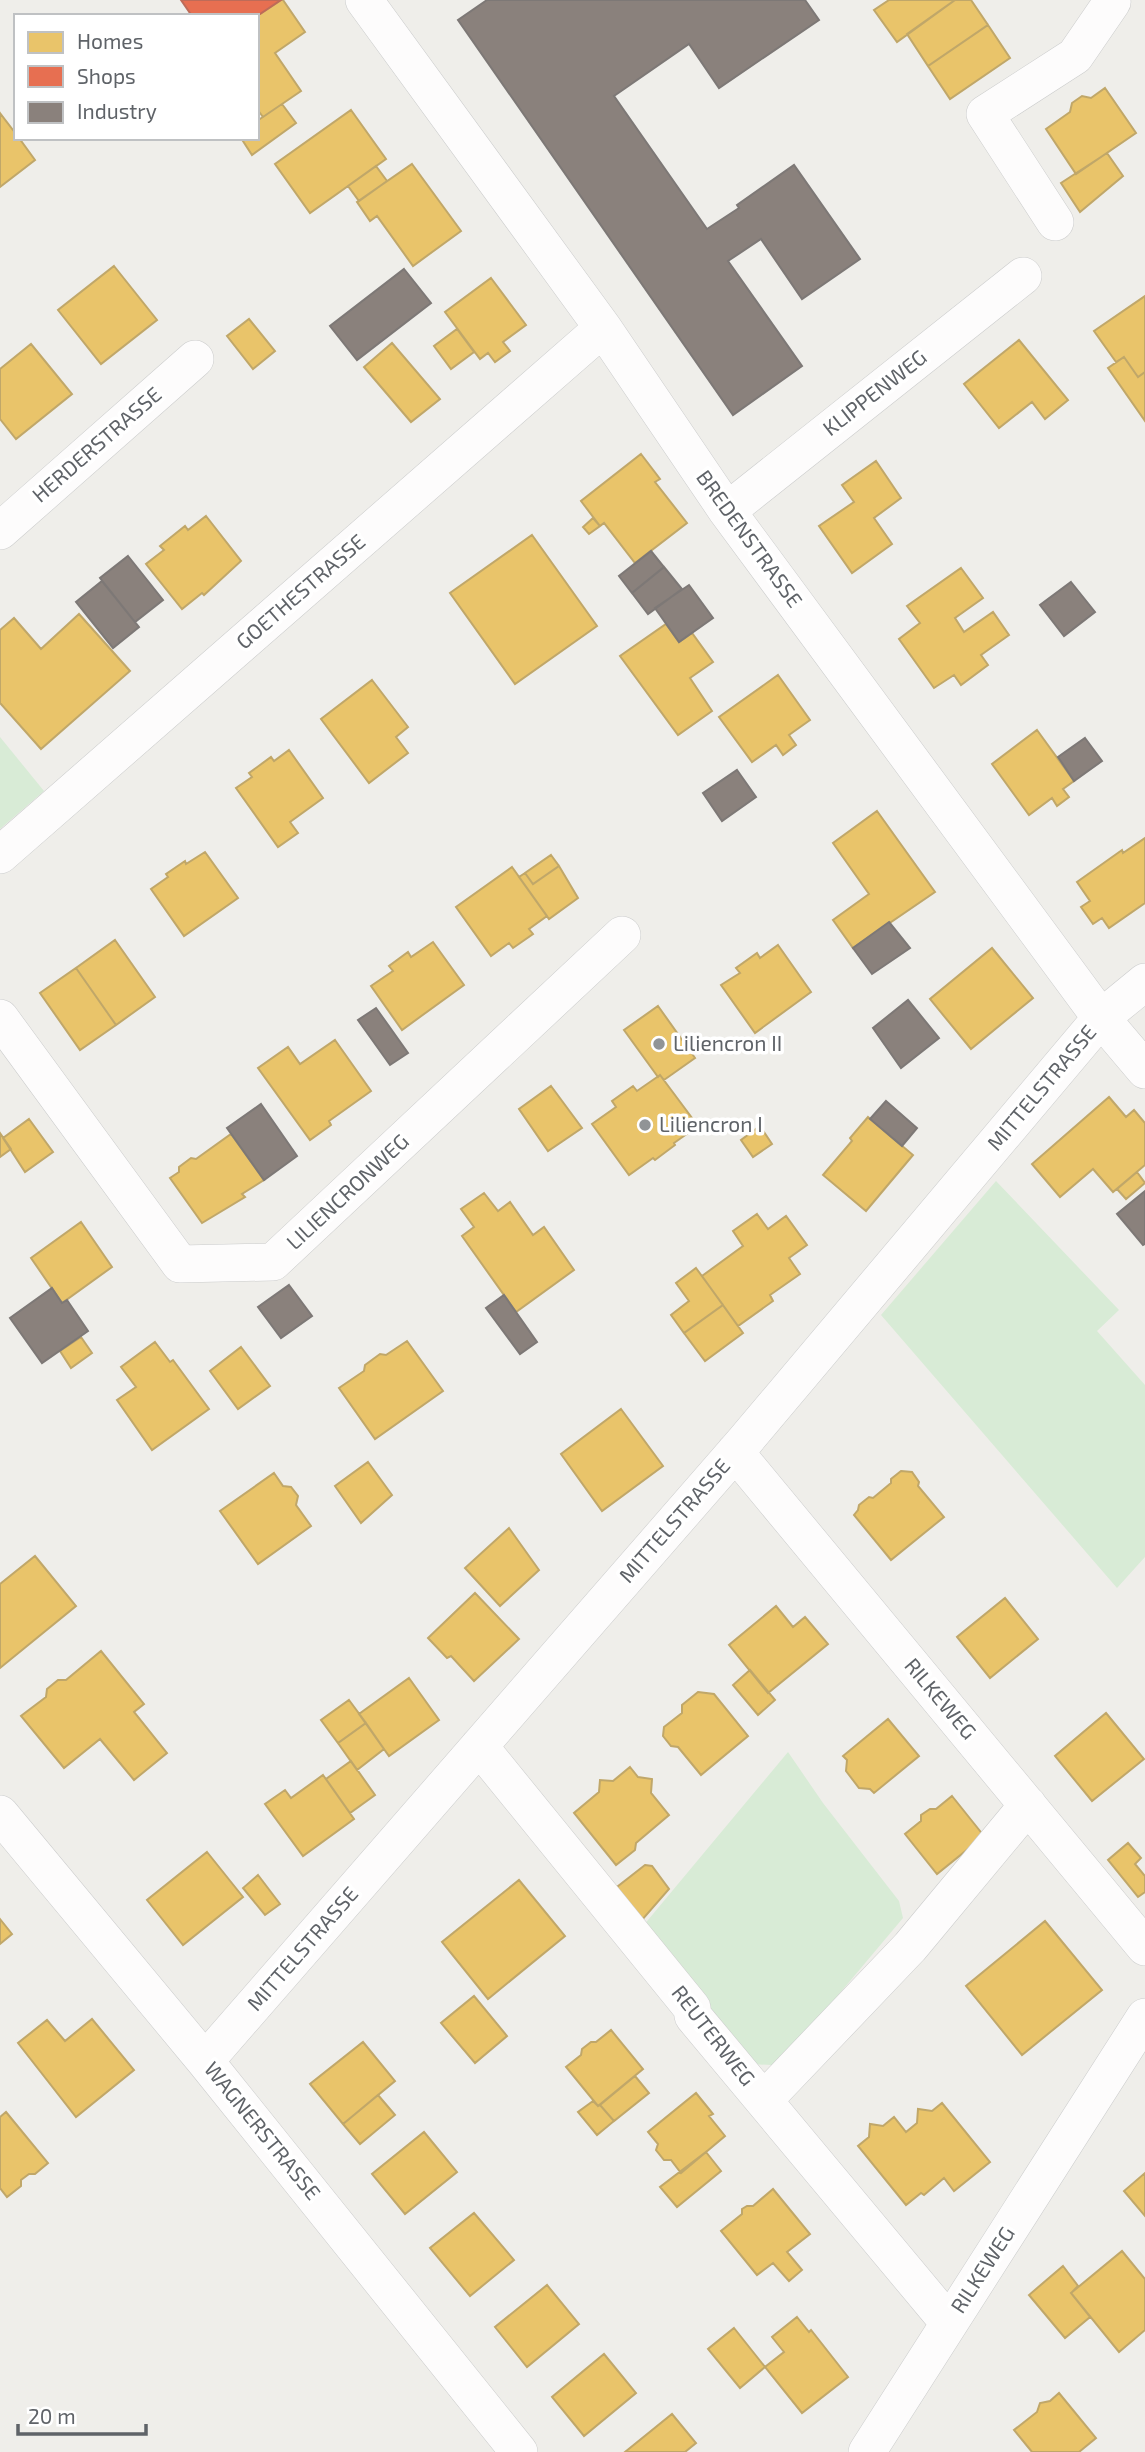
<svg xmlns="http://www.w3.org/2000/svg" width="1145" height="2452" viewBox="0 0 1145 2452" font-family="'Exo 2',sans-serif">
<style>
.green{fill:#d8ebd6}
.homes{fill:#e9c46a;stroke:#c0a769;stroke-width:2}
.shops{fill:#e76f51;stroke:#be6b58;stroke-width:2}
.industry{fill:#8a817c;stroke:#7d7876;stroke-width:2}
.lines{fill:none;stroke-linecap:round;stroke-linejoin:round}
.street-casing{stroke:#cbcccc;stroke-width:38}
.street{stroke:#fdfcfc;stroke-width:37}
.poi-dot{fill:#919496;stroke:#fff;stroke-width:2.5}
.labels{text-anchor:middle;stroke-width:7;stroke-linejoin:round;paint-order:stroke}
.street-label{font-size:21px;fill:#5f6368;stroke:#fff}
.poi-label{font-size:21px;fill:#5f6368;stroke:#fff;text-anchor:start}
</style>
<rect width="100%" height="100%" fill="#efeeea"/>
<path class="green" d="M0,737l44,54 -44,38z
M996,1181l123,129 -22,21 48,54v172l-28,31 -236,-273z
M788,1752l35,51 76,98 4,17 -90,107 -18,25 -23,15 -22,-1 -112,-132z"/>
<path class="homes" d="M281,0h2l22,32 -30,21 26,38 -38,26 -6,-8v-93z
M889,0h66l-58,42 -23,-32z
M955,0h16l17,25 -60,41 -21,-32z
M988,25l22,33 -60,41 -22,-33z
M1105,88l31,45 -60,41 -30,-45 24,-17 2,-9 10,-7 9,2z
M282,104l14,19 -44,32 -11,-17h16v-17z
M351,110l35,49 -76,54 -35,-49z
M0,113l16,21v4h3l16,22 -35,27z
M1107,153l16,23 -43,36 -19,-29z
M412,164l49,67 -48,35 -36,-50 -7,5 -13,-19z
M376,166l11,15 -28,20 -11,-15z
M114,266l43,54 -56,44 -43,-54z
M491,278l35,47 -23,17 7,9 -15,11 -7,-9 -8,6 -35,-47z
M1145,296v76l-7,5 -14,-20 -8,5 -22,-31z
M249,319l26,32 -22,18 -26,-33z
M457,329l17,23 -23,17 -17,-23z
M1019,340l49,60 -23,19 -13,-17 -33,26 -35,-44z
M392,343l48,56 -29,23 -47,-55z
M31,344l41,50 -56,45 -16,-20v-50z
M1124,357l14,20 7,-5v49l-37,-53z
M641,454l19,25 -5,3 32,41 -52,40 -31,-40 -4,3 -19,-25z
M876,461l25,37 -27,20 18,26 -40,29 -33,-47 35,-24 -12,-17z
M206,516l35,45 -37,34 -2,-2 -20,16 -36,-45 18,-14 -4,-4 25,-20 3,4z
M593,518l7,8 -11,8 -6,-7z
M532,535l65,91 -82,58 -65,-91z
M961,568l22,30 -28,20 9,14 29,-20 16,23 -28,20 7,10 -27,20 -7,-10 -20,13 -35,-49 21,-16 -13,-17z
M79,614l51,57 -89,78 -41,-46v-73l14,-12 27,31z
M666,624l13,18 13,-9 21,29 -23,16 22,33 -34,24 -58,-79z
M778,675l32,45 -21,15 7,10 -13,10 -7,-10 -24,17 -33,-45z
M372,680l36,47 -12,10 12,16 -39,30 -48,-64z
M1037,730l37,51 -11,8 6,8 -12,9 -5,-8 -23,17 -37,-51z
M289,750l34,48 -33,24 8,11 -20,14 -42,-59 16,-11 -3,-4 22,-16 3,4z
M877,811l58,81 -82,56 -20,-28 36,-26 -36,-51z
M1145,838v65l-36,25 -7,-10 -9,6 -12,-17 9,-6 -13,-19 45,-32 1,3z
M205,852l33,46 -54,38 -33,-47 17,-12 -2,-3 19,-13 1,3z
M551,855l8,11 -26,18 -8,-11z
M559,866l19,32 -29,21 -30,-42 6,-4 8,11z
M512,867l35,49 -18,13 4,5 -20,14 -4,-5 -18,13 -35,-49z
M115,940l40,57 -39,28 -40,-57z
M433,942l31,43 -62,45 -31,-44 22,-15 -4,-5 19,-14 3,5z
M778,945l33,47 -56,41 -34,-48 19,-12 -4,-5 21,-15 3,5z
M992,948l41,50 -62,51 -41,-50z
M76,968l40,57 -36,25 -40,-57z
M658,1006l37,52 -31,22 -4,-5 -2,2 -34,-47z
M335,1040l36,51 -42,30 2,4 -21,15 -52,-72 30,-21 12,17z
M660,1075l38,51 -24,17 1,2 -20,15 -2,-2 -24,17 -37,-51 24,-17 -4,-6 21,-15 4,5z
M551,1086l31,42 -34,23 -29,-42z
M1109,1097l17,20 8,-7 11,13v42l-32,27 -20,-23 -33,28 -28,-33z
M868,1117l45,38 -47,56 -43,-36 29,-34 -2,-3z
M29,1119l24,33 -28,20 -22,-34z
M760,1126l12,18 -19,13 -12,-17z
M0,1133l11,16 -11,8z
M231,1134l33,46 -22,14 3,3 -43,26 -32,-45 9,-6v-5l12,-9 5,1z
M1137,1172l8,11 -19,16 -9,-10z
M484,1193l14,18 12,-9 23,33 11,-8 30,43 -58,42 -54,-76 12,-9 -13,-18z
M757,1214l11,15 18,-13 21,29 -18,13 11,16 -30,21 3,6 -35,25 -36,-50 41,-30 -10,-15z
M81,1222l31,45 -50,36 -31,-45z
M696,1268l27,37 -39,28 -13,-18 18,-14 -13,-18z
M723,1305l20,28 -38,28 -21,-28z
M81,1337l11,16 -21,15 -11,-17z
M407,1341l36,50 -68,48 -36,-51 25,-17 1,-6 15,-11 6,1z
M155,1342l15,20 3,-2 36,49 -57,41 -35,-50 19,-13 -15,-20z
M241,1347l29,39 -32,23 -28,-38z
M621,1409l42,57 -61,45 -41,-57z
M368,1462l24,33 -31,28 -26,-37z
M901,1471l11,1 7,10 -1,4 26,31 -53,43 -37,-45 4,-5 1,-5 10,-8 4,1 18,-15v-4z
M274,1473l9,13 8,1 7,9 -2,9 15,21 -53,38 -38,-53z
M509,1528l30,42 -39,36 -35,-38z
M35,1556l41,50 -76,62v-84z
M475,1593l44,46 -45,42 -23,-25 -4,2 -19,-20z
M1005,1598l33,41 -48,39 -33,-41z
M776,1606l17,21 12,-10 23,27 -60,49 -39,-48z
M101,1651l43,53 -10,8 33,41 -33,27 -34,-41 -36,29 -43,-52 25,-19 1,-8 11,-9h8z
M750,1670l25,30 -17,15 -25,-30z
M409,1678l30,42 -50,36 -30,-42z
M698,1692l16,2 34,42 -47,39 -23,-28 -7,-1 -8,-10 1,-9 18,-14v-8z
M349,1700l17,23 -28,20 -17,-23z
M1106,1713l38,46 -52,42 -37,-45z
M888,1719l31,37 -45,37 -4,-4 -11,-1 -13,-17 1,-11 -4,-4z
M366,1723l18,26 -27,21 -19,-27z
M351,1761l24,34 -25,18 -24,-34z
M630,1767l8,10 14,2 -1,14 18,22 -33,28 -1,7 -19,15 -42,-52 25,-21 1,-12 13,1z
M323,1775l31,44 -51,37 -38,-52 20,-14 6,8z
M952,1796l32,40 -47,38 -32,-40 16,-13v-6l9,-6h6z
M1128,1843l13,15 -6,6 10,12v16l-7,5 -30,-37z
M207,1852l36,45 -60,48 -36,-45z
M645,1865l7,1 17,23 -34,39 -27,-34z
M258,1875l22,29 -15,11 -22,-27z
M519,1880l46,56 -77,63 -46,-57z
M0,1919l12,15 -12,10z
M1045,1921l57,69 -80,65 -56,-69z
M474,1996l33,40 -32,27 -34,-40z
M92,2019l42,51 -58,47 -58,-74 29,-23 18,21z
M611,2030l32,39 -45,37 -32,-39 15,-12 1,-6 9,-7h5z
M363,2042l32,39 -52,43 -33,-40z
M635,2076l14,17 -35,28 -14,-16z
M696,2093l17,21 -4,2 16,20 -44,37 -10,-13h-7l-8,-10 2,-6 -10,-12z
M378,2095l17,20 -35,29 -17,-20z
M593,2101l5,5 2,-1 14,16 -17,14 -19,-23z
M942,2103l48,59 -36,29 -10,-13 -20,17 -3,-2 -15,12 -48,-59 11,-9 1,-13 13,2 11,-9 12,15 11,-9 1,-14 14,2z
M6,2112l42,51 -13,11h-6l-8,6v6l-14,11 -7,-9v-71z
M424,2132l33,40 -52,42 -33,-40z
M706,2152l15,19 -44,36 -17,-20z
M1145,2173v43l-21,-25z
M773,2189l37,45 -23,18 15,18 -13,11 -16,-18 -16,12 -36,-44 21,-17v-5l5,-3h6z
M474,2213l40,47 -44,36 -40,-48z
M1122,2251l23,28v51l-26,22 -48,-59z
M1063,2266l15,20 -7,7 19,24 -25,21 -36,-43z
M547,2285l32,39 -52,43 -32,-40z
M797,2317l12,15 2,-2 37,47 -46,36 -37,-46 19,-15 -12,-15z
M734,2328l31,39 -25,21 -32,-39z
M604,2354l32,39 -52,43 -32,-39z
M1059,2393l37,45 -17,14h-47l-18,-22 23,-18 3,-9 10,-2z
M672,2414l24,29 -11,9h-60z"/>
<path class="shops" d="M181,0h100l-24,16h-65z"/>
<path class="industry" d="M487,0h318l14,20 -100,68 -30,-44 -75,52 93,133 32,-21 -2,-3 57,-40 66,94 -58,40 -41,-60 -33,22 74,105 -69,49 -275,-395z
M404,269l27,34 -74,57 -27,-34z
M651,551l13,16 -32,26 -13,-17z
M128,556l35,44 -28,22 -35,-44z
M664,567l18,22 -34,25 -16,-21z
M102,581l37,46 -26,21 -37,-46z
M1071,582l24,30 -31,24 -24,-31z
M689,585l24,33 -34,24 -24,-34z
M1085,738l17,23 -28,20 -16,-24z
M737,770l19,27 -34,24 -19,-28z
M889,922l21,26 -38,26 -19,-26z
M908,1000l31,38 -38,30 -28,-40z
M376,1008l32,45 -18,12 -32,-45z
M886,1101l31,27 -15,18 -32,-27z
M261,1104l36,52 -33,24 -37,-52z
M1145,1191v53l-2,1 -26,-31z
M289,1285l23,31 -31,22 -23,-31z
M52,1288l10,15 5,-3 21,31 -46,32 -32,-45z
M504,1295l33,47 -17,12 -34,-46z"/>
<g class="lines">
<defs>
<path id="street" d="M364,0l239,328 124,183 374,507 44,52
M1055,222l-70,-108 90,-58 37,-54 -1,-2
M727,511l296,-235
M0,531l195,-172
M0,855l603,-527
M0,1018l180,246 93,-2 349,-327
M735,1452l410,495
M479,1746l213,262 1,8 256,307
M0,1814l205,247 314,391
M205,2061l539,-619 357,-424 44,-36
M764,2100l146,-153 118,-142
M867,2452l278,-435"/>
</defs>
<use href="#street" class="street-casing"/>
<use href="#street" class="street"/>
</g>
<g class="poi-dot">
<circle cx="659" cy="1044" r="7"/>
<circle cx="645" cy="1125" r="7"/>
</g>
<g class="labels">
<g class="street-label">
<text transform="translate(875 393) rotate(-38)" y="7">KLIPPENWEG</text>
<text transform="translate(97 445) rotate(-41)" y="7">HERDERSTRASSE</text>
<text transform="translate(749 539) rotate(54)" y="7">BREDENSTRASSE</text>
<text transform="translate(301 592) rotate(-41)" y="7">GOETHESTRASSE</text>
<text transform="translate(1042 1088) rotate(-50)" y="7">MITTELSTRASSE</text>
<text transform="translate(348 1192) rotate(-43)" y="7">LILIENCRONWEG</text>
<text transform="translate(675 1521) rotate(-49)" y="7">MITTELSTRASSE</text>
<text transform="translate(940 1699) rotate(50)" y="7">RILKEWEG</text>
<text transform="translate(303 1949) rotate(-49)" y="7">MITTELSTRASSE</text>
<text transform="translate(713 2036) rotate(52)" y="7">REUTERWEG</text>
<text transform="translate(262 2131) rotate(51)" y="7">WAGNERSTRASSE</text>
<text transform="translate(983 2270) rotate(-57)" y="7">RILKEWEG</text>
</g>
<g class="poi-label">
<text x="673" y="1051">Liliencron II</text>
<text x="659" y="1132">Liliencron I</text>
</g>
</g>
<rect x="14" y="14" width="245" height="126" fill="#ffffff" stroke="#bfc1c3" stroke-width="2"/>
<rect x="28" y="32" width="35" height="21" fill="#e9c46a" stroke="#bfc1c3" stroke-width="2"/>
<text x="77" y="49" font-size="21" fill="#5f6368">Homes</text>
<rect x="28" y="66" width="35" height="21" fill="#e76f51" stroke="#bfc1c3" stroke-width="2"/>
<text x="77" y="84" font-size="21" fill="#5f6368">Shops</text>
<rect x="28" y="102" width="35" height="21" fill="#8a817c" stroke="#bfc1c3" stroke-width="2"/>
<text x="77" y="119" font-size="21" fill="#5f6368">Industry</text>
<path d="M18 2424v10h128v-10" fill="none" stroke="#5f6368" stroke-width="3.5"/>
<text x="28" y="2424" font-size="21" fill="#5f6368" stroke="#ffffff" stroke-width="5" paint-order="stroke">20 m</text>
</svg>
